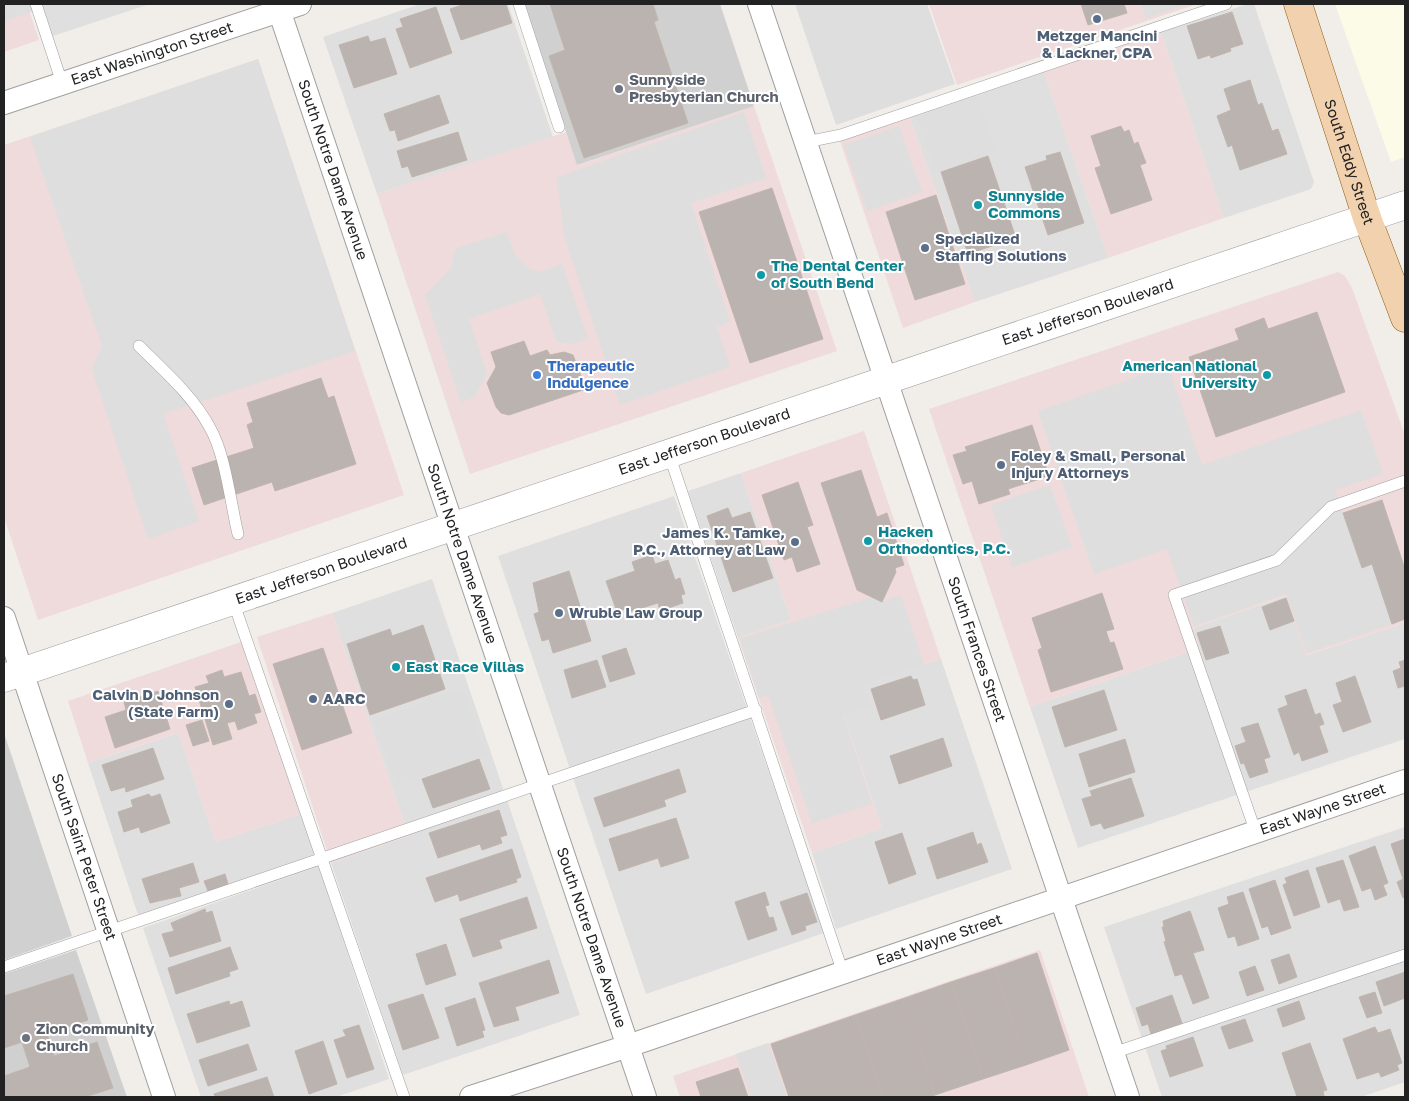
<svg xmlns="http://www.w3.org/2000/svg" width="1409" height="1101" viewBox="0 0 1409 1101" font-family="'Golos Text',sans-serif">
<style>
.residential{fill:#e0dfdf}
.commercial{fill:#efdbdb}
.education{fill:#fcfbe7}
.religious{fill:#d0d0d0}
.parking{fill:#dedede}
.building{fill:#bab3af;stroke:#c1b5ad}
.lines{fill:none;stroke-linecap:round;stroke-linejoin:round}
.service-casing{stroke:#9f9f9f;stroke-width:12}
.minor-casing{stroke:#9f9f9f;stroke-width:24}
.tertiary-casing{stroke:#9f9f9f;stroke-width:29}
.primary-casing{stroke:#8d5f12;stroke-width:29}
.service{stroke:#fff;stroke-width:11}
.minor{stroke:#fff;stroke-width:22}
.tertiary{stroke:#fff;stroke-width:28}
.primary{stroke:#f2d1ae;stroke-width:28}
.service-dot{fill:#5c6f8a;stroke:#fff;stroke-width:2}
.worship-dot{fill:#6b7280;stroke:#fff;stroke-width:2}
.culture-dot{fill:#0f9aa8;stroke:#fff;stroke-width:2}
.shop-dot{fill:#3f7fe0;stroke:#fff;stroke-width:2}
.labels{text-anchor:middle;stroke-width:4;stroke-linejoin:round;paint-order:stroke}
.service-label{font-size:15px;font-weight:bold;fill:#4e5e75;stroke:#fff;text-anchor:start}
.street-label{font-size:15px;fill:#222;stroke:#fff}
.worship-label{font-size:15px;font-weight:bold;fill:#5b616d;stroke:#fff;text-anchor:start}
.culture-label{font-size:15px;font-weight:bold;fill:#0d838f;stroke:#fff;text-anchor:start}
.shop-label{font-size:15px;font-weight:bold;fill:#366cbe;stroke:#fff;text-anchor:start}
</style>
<rect width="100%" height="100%" fill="#f1eeea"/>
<path class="residential" d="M42,4h108l-97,32z
M420,4h88l45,133 -176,57 -54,-157z
M1248,4h6l60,178 -3,7 -87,29 -63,-186z
M1044,72l64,186 -133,44 -65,-184z
M741,473l50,147 -53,18 -50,-147z
M674,496l150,437 -178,61 -148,-438z
M432,579l148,436 -177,60 -72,-212 78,-27 -77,-223z
M1286,596l21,59 98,-32v116l-327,109 -48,-141 169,-59 -6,-20z
M941,659l71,210 -176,60 -24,-76 70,-25 -46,-134z
M178,733l38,109 85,-28 14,42 -177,59 -50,-152z
M1405,827v255l-44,15h-199l-58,-170z
M319,866l70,213 -53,18h-135l-58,-169z"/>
<path class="commercial" d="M4,4h23l12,36 -35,12z
M929,4h268l-240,81z
M1161,32l63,186 -116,40 -64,-186z
M258,59l146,436 -366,125 -34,-103v-372z
M754,106l83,245 -367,123 -93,-280 189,-62 12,33z
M910,118l65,184 -72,26 -63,-187z
M1338,272l7,4 7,12 53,147v188l-99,32 -21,-59 -92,32 6,20 -169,59 -101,-298z
M864,431l77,228 -105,35 46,134 -70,25 -74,-215 53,-18 -50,-147z
M332,613l77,223 -78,27 -74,-226z
M241,642l60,172 -85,28 -38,-109 -90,30 -20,-62z
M1040,950l49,147h-409l-7,-21z"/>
<path class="education" d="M1335,4h70v153l-14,5z"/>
<path class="religious" d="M524,4h196l34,102 -177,59z
M4,733l68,203 -68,24z
M76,950l51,147h-123v-123z"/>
<path class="parking" d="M4,4h38l1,4 -38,13z
M795,4h132l28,80 -119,41z
M1141,4h47l-42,14z
M258,59l97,292 -192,63 36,107 -51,18 -56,-170 10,-23 -72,-209z
M978,96l19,57 -61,21 -20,-57z
M744,112l22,66 -75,25 39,119 -13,5 13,40 -110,38 -56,-170 -7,-58z
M899,126l23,66 -55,19 -23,-66z
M507,232l8,23 15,14 10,3 22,-8 26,74 -17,6 -15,-3 -16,-47 -71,25 18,55 -12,23 -14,5 -36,-107 27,-28 1,-13 4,-6z
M1168,366l34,99 159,-55 22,64 -48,16 27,78 10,-4 20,60 -85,29 -21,-59 -92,32 -27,-77 -73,25 -56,-163z
M1050,485l22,62 -60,20 -21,-62z
M901,595l23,70 -60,20 7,20 -28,10 29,89 -60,19 -44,-128 -9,3 -19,-59 132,-42 10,5z
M463,689l23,66 -90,30 -22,-65z
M768,1043l19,54h-36l-15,-43z"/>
<path class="building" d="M465,4h41l6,19 -51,17 -11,-31z
M550,4h103l5,16 -4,2 34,101 -104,35 -35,-102 16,-6z
M1081,4h43l3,9 -39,12z
M436,7l16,46 -42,15 -14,-39 7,-2 -3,-8z
M1232,12l11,32 -13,4 1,3 -20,7 -1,-3 -12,4 -11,-33z
M368,36l2,6 15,-4 12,36 -43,14 -15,-43z
M1250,80l8,25 4,-2 10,28 6,-2 9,25 -47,16 -8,-25 -4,2 -11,-31 14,-6 -7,-21z
M439,95l10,28 -51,18 -3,-11 -5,1 -6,-17z
M1121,126l3,6 5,-2 5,14 4,-2 8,21 -6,2 12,35 -41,14 -16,-46 6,-2 -10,-30z
M458,132l9,28 -55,17 -4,-11 -6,2 -5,-17z
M1060,152l24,71 -36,12 -23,-68 22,-7 -1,-4z
M988,156l28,82 -48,16 -27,-82z
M772,188l51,151 -73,24 -51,-151z
M936,195l29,89 -50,16 -29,-88z
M1317,312l28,80 -129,45 -27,-80 50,-17 -4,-11 29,-11 4,11z
M524,341l6,15 17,-6 3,5 14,-3 9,3 13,34 -77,26 -8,-2 -5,-6 -9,-24 9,-16 -5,-15z
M321,378l7,20 6,-2 22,68 -81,27 -3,-9 -68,23 -12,-37 62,-20 -7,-23 6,-3 -6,-19z
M1032,425l17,51 -41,13 2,5 -31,10 -7,-23 -9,3 -10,-29 14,-4 -2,-4z
M861,470l16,47 10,-4 17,52 -9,3 1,4 -14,30 -25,-12 -36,-107z
M798,482l15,43 -6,2 13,37 -23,8 -5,-15 -8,3 -22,-65z
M1382,500l23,69v50l-13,5 -20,-60 -10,4 -19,-55z
M728,508l4,10 18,-6 23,66 -40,14 -26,-76z
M652,555l3,9 13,-4 7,20 5,-2 5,16 -4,1 2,8 -23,8 -2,-8 -29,9 -1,-4 -11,4 -11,-31 29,-10 -3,-9z
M569,571l22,70 -38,12 -4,-14 -7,2 -8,-27 5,-2 -6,-29z
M1102,593l12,36 -8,2 4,12 4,-1 9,27 -72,23 -13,-42 4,-2 -10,-30z
M1286,598l8,23 -24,9 -8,-23z
M423,625l22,64 -75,26 -23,-71 43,-15 2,7z
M1220,626l9,27 -23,7 -9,-27z
M323,648l29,85 -50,17 -29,-86z
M626,648l9,26 -25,8 -8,-26z
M597,660l9,27 -34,11 -8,-28z
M1405,660v26l-7,2 -5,-17 8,-3 -2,-6z
M222,670l2,7 17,-5 8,24 6,-2 6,18 -7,2 3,9 -19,7 -3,-9 -8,2 5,16 -19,6 -18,-58 14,-4 -3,-7z
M911,676l2,4 4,-1 8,26 -44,15 -10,-31z
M1355,676l16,46 -28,10 -10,-27 9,-3 -6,-19z
M1306,689l9,26 5,-2 4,11 -5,2 9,26 -26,9 -3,-9 -5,3 -16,-46 10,-4 -3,-9z
M1104,690l13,40 -52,17 -13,-40z
M158,691l12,38 -55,19 -10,-31 21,-7 -2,-8z
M202,720l7,21 -16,5 -7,-21z
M1258,723l12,34 -6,2 4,13 -18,6 -6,-15 -3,1 -6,-18 11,-4 -5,-14z
M943,738l9,28 -53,18 -9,-28z
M1125,739l10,33 -46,15 -10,-33z
M153,748l11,31 -38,13 -1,-5 -14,4 -9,-26z
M479,759l11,30 -57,19 -11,-29z
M679,769l7,23 -22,8 2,6 -62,21 -10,-29z
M1131,778l13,38 -40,13 -3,-6 -10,3 -9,-27 10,-3 -2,-5z
M149,794l2,3 9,-3 10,29 -29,10 -2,-6 -15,5 -6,-20 15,-5 -2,-7z
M499,810l8,25 -7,2 2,6 -20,7 -2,-6 -42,14 -9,-25z
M676,818l13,40 -28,9 -3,-9 -39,13 -10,-32z
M973,832l4,13 4,-2 7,19 -51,17 -10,-31z
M902,833l14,41 -27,10 -14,-42z
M1405,839v58l-2,1 -6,-16 6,-3 -12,-35z
M1375,846l13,37 -5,2 4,10 -12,5 -4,-12 -9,3 -13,-35z
M512,849l9,28 -5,2 1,3 -57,19 -2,-7 -23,8 -9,-24z
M1343,860l16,47 -15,4 -4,-12 -12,4 -12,-35z
M193,863l6,19 -20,6 2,8 -31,7 -8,-24z
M1308,870l12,37 -26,9 -11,-31 4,-2 -2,-5z
M225,874l3,10 -20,7 -4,-10z
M1275,880l16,48 -20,7 -3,-9 -6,2 -13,-39z
M765,892l4,13 -4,1 4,12 4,-1 4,13 -29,10 -13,-38z
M1243,892l16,47 -21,7 -3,-10 -7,2 -10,-30 11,-4 -2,-7z
M807,893l10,29 -12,4 1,4 -14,5 -12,-33z
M527,897l10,31 -38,12 3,8 -29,9 -13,-38z
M205,909l1,4 6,-2 9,30 -51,16 -8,-23 12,-3 -3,-8z
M1190,911l14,39 -11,3 16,45 -16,6 -11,-30 -7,2 -11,-34 2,-1 -4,-14h2l-1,-6z
M446,944l10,31 -30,10 -10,-31z
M230,947l8,22 -9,3 1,4 -54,18 -8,-26z
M1037,953l32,97 -43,15 -32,-97z
M1289,954l8,23 -18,7 -8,-24z
M549,960l10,33 -44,14 4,13 -25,7 -15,-44z
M1255,966l9,24 -17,6 -8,-24z
M994,968l32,97 -43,14 -32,-97z
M1405,972v26l-21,8 -8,-24z
M73,974l15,46 -41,14 7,22 43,-14 16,46 -28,9h-80l-1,-21 26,-9 -8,-25 -18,6v-52z
M951,982l32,97 -48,16 -33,-96z
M1375,992l7,21 -15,5 -8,-21z
M423,994l16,44 -36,12 -15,-45z
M1172,995l10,28 -31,11 -3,-10 -6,2 -6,-18z
M475,998l10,32 -3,1 2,6 -27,9 -12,-38z
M902,999l33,96 -6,2h-46l-28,-82z
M229,1001l1,4 12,-4 8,25 -53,17 -10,-29z
M1299,1001l6,18 -22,8 -6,-18z
M855,1015l28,82h-94l-18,-53z
M1245,1019l8,22 -24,8 -8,-22z
M359,1025l15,44 -27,9 -13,-38 12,-4 -3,-6z
M1375,1027l3,6 12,-4 12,34 -5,2 2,5 -18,7 -2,-5 -22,7 -14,-40z
M1193,1037l10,29 -33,11 -9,-26 6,-2 -1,-3z
M323,1041l14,43 -28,10 -14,-43z
M1310,1043l17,47 -4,1 1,5 -3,1h-24l-15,-44z
M248,1044l9,26 -49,16 -9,-26z
M738,1068l10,29h-47l-5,-15z
M267,1077l7,20h-59l-1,-3z"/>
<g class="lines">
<defs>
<path id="service" d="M36,4l26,79
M519,4l40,123
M806,142l35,-7 385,-131
M139,346c25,25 53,49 70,80 17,29 21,75 29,108
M669,454l174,519
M233,601l171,496
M1256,833l-82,-238 103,-35 54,-53 74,-26
M4,967l752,-257
M1113,1053l292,-98"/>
<g id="minor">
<path id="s1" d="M277,4l368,1093"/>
<path id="s2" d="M759,4l369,1093"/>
<path id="s3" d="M4,103l296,-99"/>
<path id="s4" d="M4,618l160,479"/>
<path id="s5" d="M471,1097l157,-51 777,-265"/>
</g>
<g id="tertiary">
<path id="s6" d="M4,678l1401,-473"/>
</g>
<g id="primary">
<path id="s7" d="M1298,4l69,214 38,100"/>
</g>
</defs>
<use href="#service" class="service-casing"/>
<use href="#minor" class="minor-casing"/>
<use href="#tertiary" class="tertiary-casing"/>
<use href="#primary" class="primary-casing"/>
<use href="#service" class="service"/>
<use href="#minor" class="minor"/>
<use href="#tertiary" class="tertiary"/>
<use href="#primary" class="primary"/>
</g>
<g class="service-dot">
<circle cx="1097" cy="19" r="5"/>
<circle cx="925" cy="248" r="5"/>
<circle cx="1001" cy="465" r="5"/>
<circle cx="795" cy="542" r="5"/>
<circle cx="559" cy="613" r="5"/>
<circle cx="313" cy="699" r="5"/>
<circle cx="229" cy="704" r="5"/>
</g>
<g class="worship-dot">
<circle cx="619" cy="89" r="5"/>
<circle cx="26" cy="1038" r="5"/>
</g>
<g class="culture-dot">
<circle cx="978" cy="205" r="5"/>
<circle cx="761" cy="275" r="5"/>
<circle cx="1267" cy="375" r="5"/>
<circle cx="868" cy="541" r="5"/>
<circle cx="396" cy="667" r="5"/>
</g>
<circle class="shop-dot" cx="537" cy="375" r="5"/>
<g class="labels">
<g class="service-label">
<text x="1097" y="41" text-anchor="middle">Metzger Mancini<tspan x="1097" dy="17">&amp; Lackner, CPA</tspan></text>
<text x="935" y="244">Specialized<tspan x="935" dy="17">Staffing Solutions</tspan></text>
<text x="1011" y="461">Foley &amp; Small, Personal<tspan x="1011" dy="17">Injury Attorneys</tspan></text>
<text x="785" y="538" text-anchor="end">James K. Tamke,<tspan x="785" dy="17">P.C., Attorney at Law</tspan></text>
<text x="569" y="618">Wruble Law Group</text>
<text x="219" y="700" text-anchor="end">Calvin D Johnson<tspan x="219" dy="17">(State Farm)</tspan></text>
<text x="323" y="704">AARC</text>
</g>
<g class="street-label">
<text dy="5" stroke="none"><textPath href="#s3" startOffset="156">East Washington Street</textPath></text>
<text dy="5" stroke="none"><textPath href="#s7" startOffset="166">South Eddy Street</textPath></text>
<text dy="5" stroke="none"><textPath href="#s1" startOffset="175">South Notre Dame Avenue</textPath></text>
<text dy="5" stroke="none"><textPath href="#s6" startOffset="1144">East Jefferson Boulevard</textPath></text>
<text dy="5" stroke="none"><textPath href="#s6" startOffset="739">East Jefferson Boulevard</textPath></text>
<text dy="5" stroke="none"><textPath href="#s1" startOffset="580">South Notre Dame Avenue</textPath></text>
<text dy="5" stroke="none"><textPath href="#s6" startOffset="335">East Jefferson Boulevard</textPath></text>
<text dy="5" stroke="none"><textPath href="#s2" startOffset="681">South Frances Street</textPath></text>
<text dy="5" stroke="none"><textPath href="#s5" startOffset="899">East Wayne Street</textPath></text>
<text dy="5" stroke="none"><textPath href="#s4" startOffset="252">South Saint Peter Street</textPath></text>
<text dy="5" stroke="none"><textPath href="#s1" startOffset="985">South Notre Dame Avenue</textPath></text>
<text dy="5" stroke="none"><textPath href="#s5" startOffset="494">East Wayne Street</textPath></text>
</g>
<g class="worship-label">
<text x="629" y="85">Sunnyside<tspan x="629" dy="17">Presbyterian Church</tspan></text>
<text x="36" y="1034">Zion Community<tspan x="36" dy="17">Church</tspan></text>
</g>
<g class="culture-label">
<text x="988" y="201">Sunnyside<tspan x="988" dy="17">Commons</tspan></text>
<text x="771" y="271">The Dental Center<tspan x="771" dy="17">of South Bend</tspan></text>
<text x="1257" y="371" text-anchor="end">American National<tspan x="1257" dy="17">University</tspan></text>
<text x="878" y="537">Hacken<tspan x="878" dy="17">Orthodontics, P.C.</tspan></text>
<text x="406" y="672">East Race Villas</text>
</g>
<g class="shop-label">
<text x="547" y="371">Therapeutic<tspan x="547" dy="17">Indulgence</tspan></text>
</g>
</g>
<rect width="1409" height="1101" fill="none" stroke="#222222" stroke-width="10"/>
</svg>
